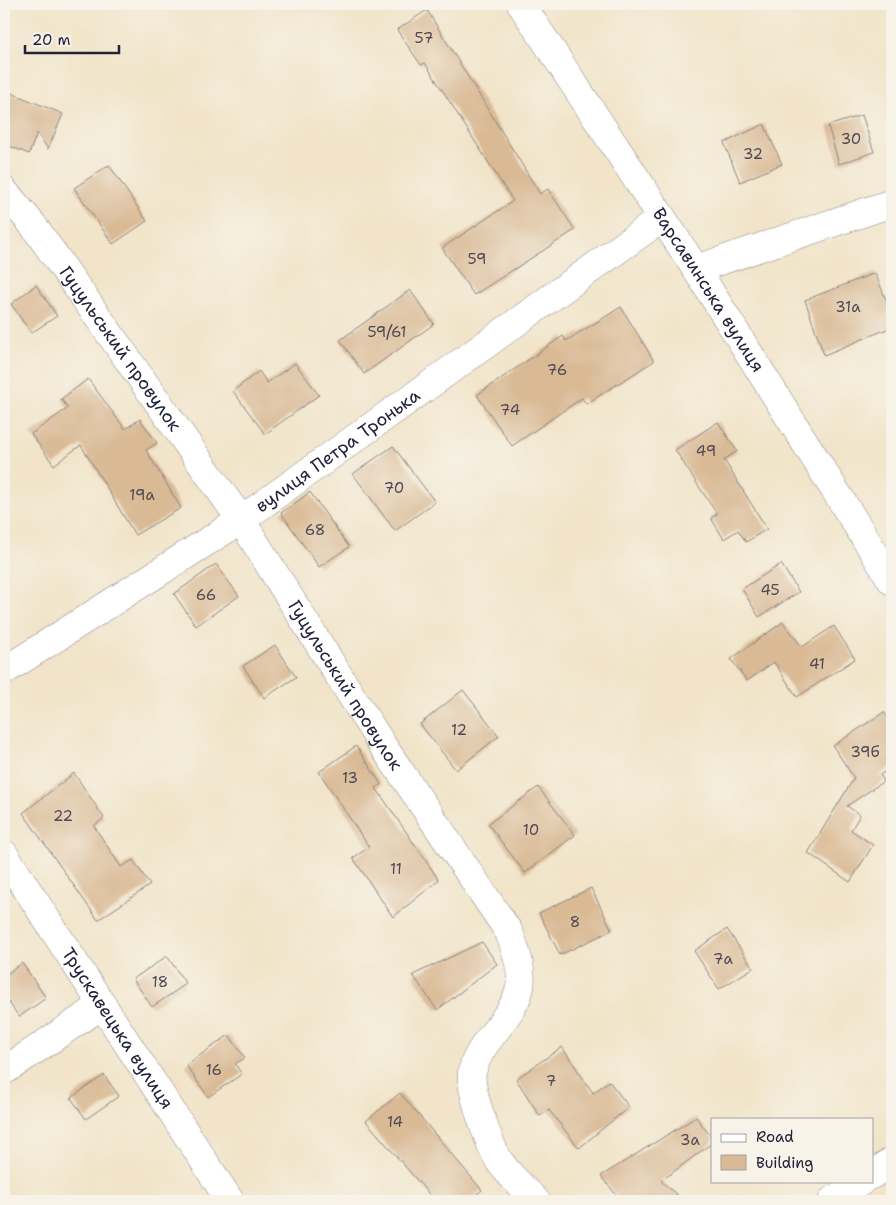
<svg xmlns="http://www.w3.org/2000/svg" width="896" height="1205" viewBox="0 0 896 1205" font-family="'Shantell Sans',sans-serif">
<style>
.building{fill:#d9ba95}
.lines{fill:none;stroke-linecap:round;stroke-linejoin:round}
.minor-casing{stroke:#8a8382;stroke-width:29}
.minor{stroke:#fff;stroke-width:28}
.labels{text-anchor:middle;stroke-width:4.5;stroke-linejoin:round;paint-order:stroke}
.number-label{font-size:15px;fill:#504852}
.street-label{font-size:18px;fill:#22223b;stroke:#f7f3e8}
</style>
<rect width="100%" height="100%" fill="#f7f3e8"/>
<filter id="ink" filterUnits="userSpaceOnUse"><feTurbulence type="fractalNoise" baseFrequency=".02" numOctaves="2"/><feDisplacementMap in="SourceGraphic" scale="10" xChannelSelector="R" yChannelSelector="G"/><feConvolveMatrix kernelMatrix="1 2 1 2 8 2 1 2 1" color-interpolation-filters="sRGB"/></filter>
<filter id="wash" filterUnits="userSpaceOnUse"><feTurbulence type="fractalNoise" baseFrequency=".0096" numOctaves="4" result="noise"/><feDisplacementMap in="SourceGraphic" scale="20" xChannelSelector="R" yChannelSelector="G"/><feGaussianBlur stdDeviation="1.12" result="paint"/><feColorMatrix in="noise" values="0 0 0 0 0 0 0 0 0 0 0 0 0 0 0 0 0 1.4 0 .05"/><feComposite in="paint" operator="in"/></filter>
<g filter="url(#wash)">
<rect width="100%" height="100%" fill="#f1e4c9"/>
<g id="blocks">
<path class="building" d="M427,10l113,184 8,-5 27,41 -101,65 -32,-47 71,-47 -88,-138 -4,2 -24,-35z
M4,90l59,24 -15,35 -11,-16 -8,21 -25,-10z
M862,115l12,37 -35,12 -11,-38z
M764,124l18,40 -42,18 -16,-39z
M109,165l38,56 -34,23 -39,-56z
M875,273l17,41v13l-68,28 -19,-55z
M36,285l21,31 -26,17 -20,-29z
M410,290l24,34 -70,50 -24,-34z
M621,307l33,54 -68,43 -4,-6 -70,48 -35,-51 86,-59 3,5z
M295,363l24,32 -54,39 -32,-43 26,-20 8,12z
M88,379l37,50 15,-10 17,24 -11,7 35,58 -46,27 -54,-90 -27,20 -23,-31 37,-26 -7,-9z
M718,422l19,29 -13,9 43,69 -21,13 -8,-12 -14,9 -13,-21 6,-4 -42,-64z
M393,446l42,56 -40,29 -42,-57z
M310,492l39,55 -30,20 -38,-54z
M216,564l23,32 -43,30 -22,-32z
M781,564l18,28 -40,25 -17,-28z
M783,622l19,25 32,-21 21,33 -58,38 -23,-35 -27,19 -16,-22z
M275,645l21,32 -32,21 -21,-32z
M463,690l36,46 -43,34 -36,-46z
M884,712l8,13v41l-12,9 4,6 -37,25 13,9 -9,15 22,15 -23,37 -42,-29 46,-75 -21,-32z
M356,746l25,38 -5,4 63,92 -46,37 -40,-59 16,-11 -50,-75z
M74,773l30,45 -10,8 27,41 12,-7 17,25 -52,35 -75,-107z
M538,787l37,48 -50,38 -37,-49z
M591,888l21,42 -52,25 -21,-42z
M727,929l26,39 -34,21 -25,-38z
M482,942l15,22 -60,46 -24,-35z
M167,956l19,28 -34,23 -19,-28z
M22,963l24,35 -27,19 -15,-22v-19z
M229,1035l16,23 -10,6 7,10 -34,23 -22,-32z
M562,1047l31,46 16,-12 20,26 -50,41 -30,-38 -9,6 -24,-37z
M104,1075l15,21 -33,23 -15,-21z
M400,1093l82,97 -14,11h-33l-69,-80z
M696,1117l16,21v5l-51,38 23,20h-63l-20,-25z"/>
</g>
</g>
<g filter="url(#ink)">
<use href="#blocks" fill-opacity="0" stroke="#8a8382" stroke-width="1"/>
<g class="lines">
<defs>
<g id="minor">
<path id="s1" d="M521,4l175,265 196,312"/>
<path id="s2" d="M4,191l29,34 208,295 142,226 126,186c19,51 16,61 -17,103 -9,11 -17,23 -20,37 -3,17 17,71 26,87 9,15 26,29 38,42"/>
<path d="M696,269l196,-66"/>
<path id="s3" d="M4,671l237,-151 421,-302"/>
<path id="s4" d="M4,854l226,347"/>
<path d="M4,1071l98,-66"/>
<path d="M872,1175l20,-14"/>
<path d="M832,1201l30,-20"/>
</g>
</defs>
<use href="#minor" class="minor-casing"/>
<use href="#minor" class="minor"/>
</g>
</g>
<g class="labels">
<g class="number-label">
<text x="424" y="43">57</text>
<text x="851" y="144">30</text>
<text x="753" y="159">32</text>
<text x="477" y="264">59</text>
<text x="848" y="312">31а</text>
<text x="387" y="337">59/61</text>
<text x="557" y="375">76</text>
<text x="510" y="415">74</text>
<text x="706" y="456">49</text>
<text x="394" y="493">70</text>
<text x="142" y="500">19а</text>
<text x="315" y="535">68</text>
<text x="770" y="595">45</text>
<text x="206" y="600">66</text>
<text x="817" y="669">41</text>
<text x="459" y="735">12</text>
<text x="865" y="757">39б</text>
<text x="350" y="783">13</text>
<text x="63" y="821">22</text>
<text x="531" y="835">10</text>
<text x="396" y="874">11</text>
<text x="575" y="927">8</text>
<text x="723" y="964">7а</text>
<text x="160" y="987">18</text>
<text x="214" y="1075">16</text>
<text x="551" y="1086">7</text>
<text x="395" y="1127">14</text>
<text x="690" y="1145">3а</text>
</g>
<g class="street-label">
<text dy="6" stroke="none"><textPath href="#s1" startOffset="342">Варсавинська вулиця</textPath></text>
<text dy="6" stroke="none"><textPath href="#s2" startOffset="196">Гуцульський провулок</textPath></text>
<text dy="6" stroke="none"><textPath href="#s3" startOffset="400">вулиця Петра Тронька</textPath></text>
<text dy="6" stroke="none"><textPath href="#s2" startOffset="601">Гуцульський провулок</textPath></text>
<text dy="6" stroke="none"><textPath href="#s4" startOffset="208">Трускавецька вулиця</textPath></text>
</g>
</g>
<rect width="896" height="1205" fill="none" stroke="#f7f3e8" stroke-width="20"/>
<rect x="711" y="1118" width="162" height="65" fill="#f7f3e8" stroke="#a29fa3"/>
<rect x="721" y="1134" width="25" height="8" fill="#ffffff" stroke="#a29fa3"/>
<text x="756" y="1142" font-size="15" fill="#22223b">Road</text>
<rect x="721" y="1155" width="25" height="15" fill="#d9ba95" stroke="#a29fa3"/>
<text x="756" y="1168" font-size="15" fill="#22223b">Building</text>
<path d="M25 45v8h94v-8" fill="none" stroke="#22223b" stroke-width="2.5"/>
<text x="32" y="45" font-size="15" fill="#22223b" stroke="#f7f3e8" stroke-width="4" paint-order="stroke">20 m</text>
</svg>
